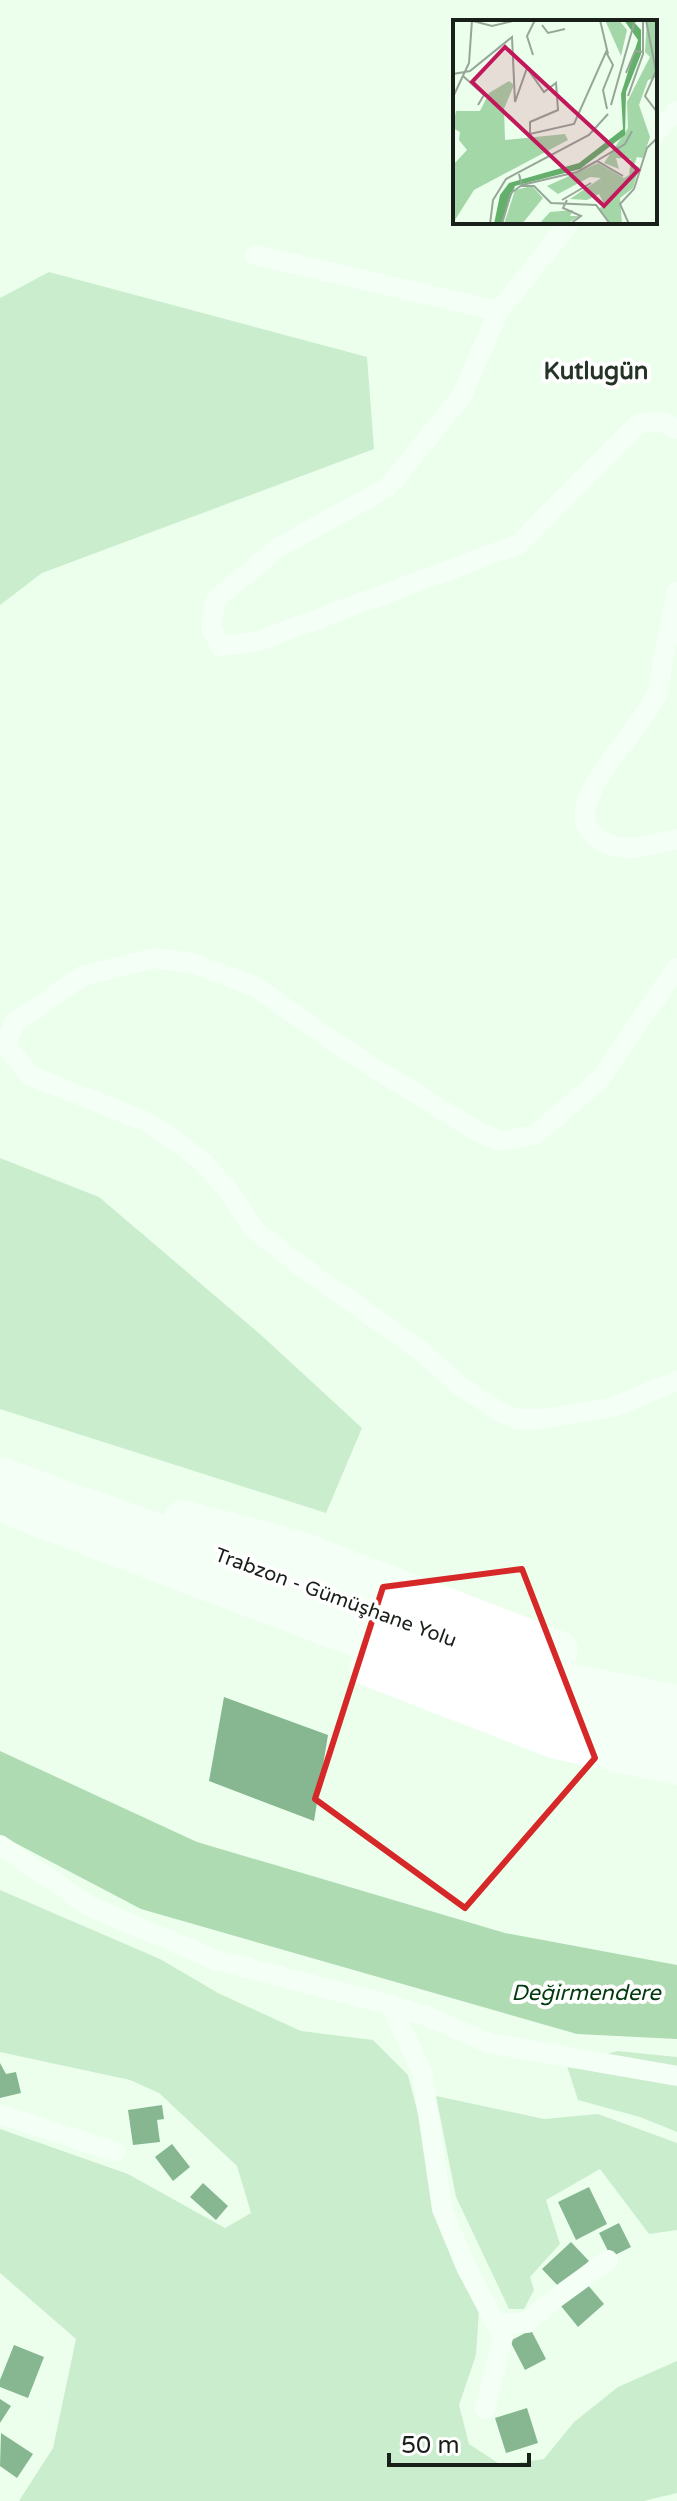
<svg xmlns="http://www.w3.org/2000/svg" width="677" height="2501" viewBox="0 0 677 2501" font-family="'Varela Round',sans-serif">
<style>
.green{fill:#a3d7a7}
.water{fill:#64af6b}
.building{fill:#0c6020}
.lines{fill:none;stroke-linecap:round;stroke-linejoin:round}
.street{stroke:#fff;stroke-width:20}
.highway{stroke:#fff;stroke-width:38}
.marked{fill:none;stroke:#d62828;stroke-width:6;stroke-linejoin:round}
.labels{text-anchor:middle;stroke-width:8;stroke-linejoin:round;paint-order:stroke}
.street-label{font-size:20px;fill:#19201a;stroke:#fff}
.water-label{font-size:22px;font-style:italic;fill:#003a0d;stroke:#fff}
.quarter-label{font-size:24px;font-weight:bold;fill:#253426;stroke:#fff}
.inset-road{fill:none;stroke:#97a698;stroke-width:2}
.view{fill:#c2185b;fill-opacity:0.15;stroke:#c2185b;stroke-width:4}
.inset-edge{fill:none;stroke:#19201a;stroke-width:4}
</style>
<rect width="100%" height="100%" fill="#ebffec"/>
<path class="green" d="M49,272l318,85 7,92 -332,124 -42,32v-307z
M0,1158l99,39 162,138 101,93 -36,85 -326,-104z
M0,1890l160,69 58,34 83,38 72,9 35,35 17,66 54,170 -3,44 -17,50 10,39 32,21 43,-6 30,-37 44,-35 59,-26v132l-33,8h-625l34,-53 23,-109 -76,-66v-144l128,45 97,54 26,-15 -14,-47 -78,-73 -29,-13 -130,-28z
M617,2051l60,6v75l-37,-15 -62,-17 -11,-34z
M436,2096l108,23 54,-5 79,29v87l-28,4 -49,-65 -54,31 14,44 -30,33 4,13 -10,19h-15l-53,-112z"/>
<path class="water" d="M0,1751l197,91 308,91 172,32v74l-100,-5 -436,-125 -141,-74z"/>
<path class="building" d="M224,1697l104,38 -14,86 -105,-40z
M0,2063l6,11 10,-2 5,21 -21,5z
M162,2105l2,14 -7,1 3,22 -27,3 -5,-35z
M172,2144l18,23 -17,14 -18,-24z
M203,2183l25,23 -12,14 -26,-23z
M589,2187l18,37 -31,16 -18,-38z
M619,2223l12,24 -20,10 -12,-24z
M571,2242l18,19 -29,27 -18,-19z
M587,2284l17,20 -26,23 -17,-21z
M531,2330l15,29 -21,11 -15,-29z
M14,2345l30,12 -16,41 -28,-11v-7z
M0,2399l11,7 -11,17z
M527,2408l11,35 -32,10 -11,-35z
M1,2433l32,21 -16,24 -17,-12z"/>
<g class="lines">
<path class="street" d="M655,133l22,-22
M570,222l-71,89 -38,86 -73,90 -110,61 -62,51 -5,28 9,19 36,-4 263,-98 120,-121 24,-1 14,7
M255,255l244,56
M677,592c-5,25 -10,49 -15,73 -1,10 -2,22 -6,31 -12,30 -95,107 -65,136 27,27 53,13 86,7
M677,968l-78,112 -64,55 -32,6 -23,-8 -128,-79 -98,-68 -62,-23 -37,-5 -73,18 -68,47 -8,23 25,30 119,47 51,37 26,29 26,39 41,33 127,90 38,34 41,27 17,7h23l73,-12 64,-26
M0,1845l89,61 124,53 178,46 31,67 20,137 24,58 37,70 -18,72
M391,2005l36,11 61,27 189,33
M0,2114l116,38
M498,2324l29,-1 22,-20 59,-43"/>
<path class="highway" d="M0,1476l574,207 103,21
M0,1503l393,149 257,78 27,3
M183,1519l116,31 260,100
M368,1667l188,73 121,26"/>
</g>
<path d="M0 0H677V2501H0ZM522,1569l73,189 -130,150 -150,-109 68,-212z" fill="#ebffec" fill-opacity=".55" fill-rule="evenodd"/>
<path class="marked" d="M522,1569l73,189 -130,150 -150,-109 68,-212z"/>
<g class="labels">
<g class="street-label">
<text transform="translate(336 1597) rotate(20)" y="7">Trabzon - Gümüşhane Yolu</text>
</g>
<g class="water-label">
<text x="586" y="2000">Değirmendere</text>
</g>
<g class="quarter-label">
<text x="596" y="379">Kutlugün</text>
</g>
</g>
<g transform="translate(453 20)">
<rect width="204" height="204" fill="#ebffec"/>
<path d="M152,0h14l8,10 -6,26zM194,0h10v57l-9,3 -9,25 11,32 -7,21 -6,-1 -3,8 5,2 -6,21 -13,10 2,26h-12l-11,-16 6,-2 -6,-12 -12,6 -17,-1 31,-21 -11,-1 -32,17 -11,-8 51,-23 26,15 5,-3 2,-16 -15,-1 3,11 -15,-6 24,-35 -1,-26 23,-45 -5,-5zM56,61l5,4 -10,24 1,31 60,-6 3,6 -94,50 -21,33v-58l14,-15 -8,-10 1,-8 -7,-4 3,-17h24l9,-18zM79,166l11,12 -21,26h-18l11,-34zM120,190l-3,6h10l-14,8h-27l11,-12z" fill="#a3d7a7"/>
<path d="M171,0l9,1 8,9v24l-15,38 -1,43 -45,34 -65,17 -14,38h-7l6,-29 9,-12 70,-20 44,-34 -2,-35 17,-54z" fill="#64af6b"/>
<path class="inset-road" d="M147,0l8,34M193,0l10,51 -11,25 12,16M20,1l19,5 25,-6M89,5l6,8 17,-4M80,35l-6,-19 8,-16M173,53l9,-22 8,1M0,54l17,-3 42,-34 3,65 12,-34 17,24 12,-9 2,27 -28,12v12l44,-10 32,-72 7,13 -10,25 4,19M10,56l21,19 -6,10M175,76l15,-42v-34M0,77l16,-34 3,-43M158,85l24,-85M145,140l27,-16 7,-13M66,154l3,12h12l17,17 45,2 14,19M109,180l29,-17M114,180l-4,8 18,8 -11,8M37,204l3,-24 13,-21 83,-44 19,-21M49,204l9,-31 11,-8 55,-13 20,-11 26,15M176,204l-9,-20 14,-15 13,-41 10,-10"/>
<path class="view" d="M52,27l133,123 -34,36 -132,-124z"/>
<rect width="204" height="204" class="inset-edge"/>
</g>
<path d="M389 2453v12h140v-12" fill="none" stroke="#19201a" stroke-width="4"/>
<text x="401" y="2453" font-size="24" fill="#19201a" stroke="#ffffff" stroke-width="6" paint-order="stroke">50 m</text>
</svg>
